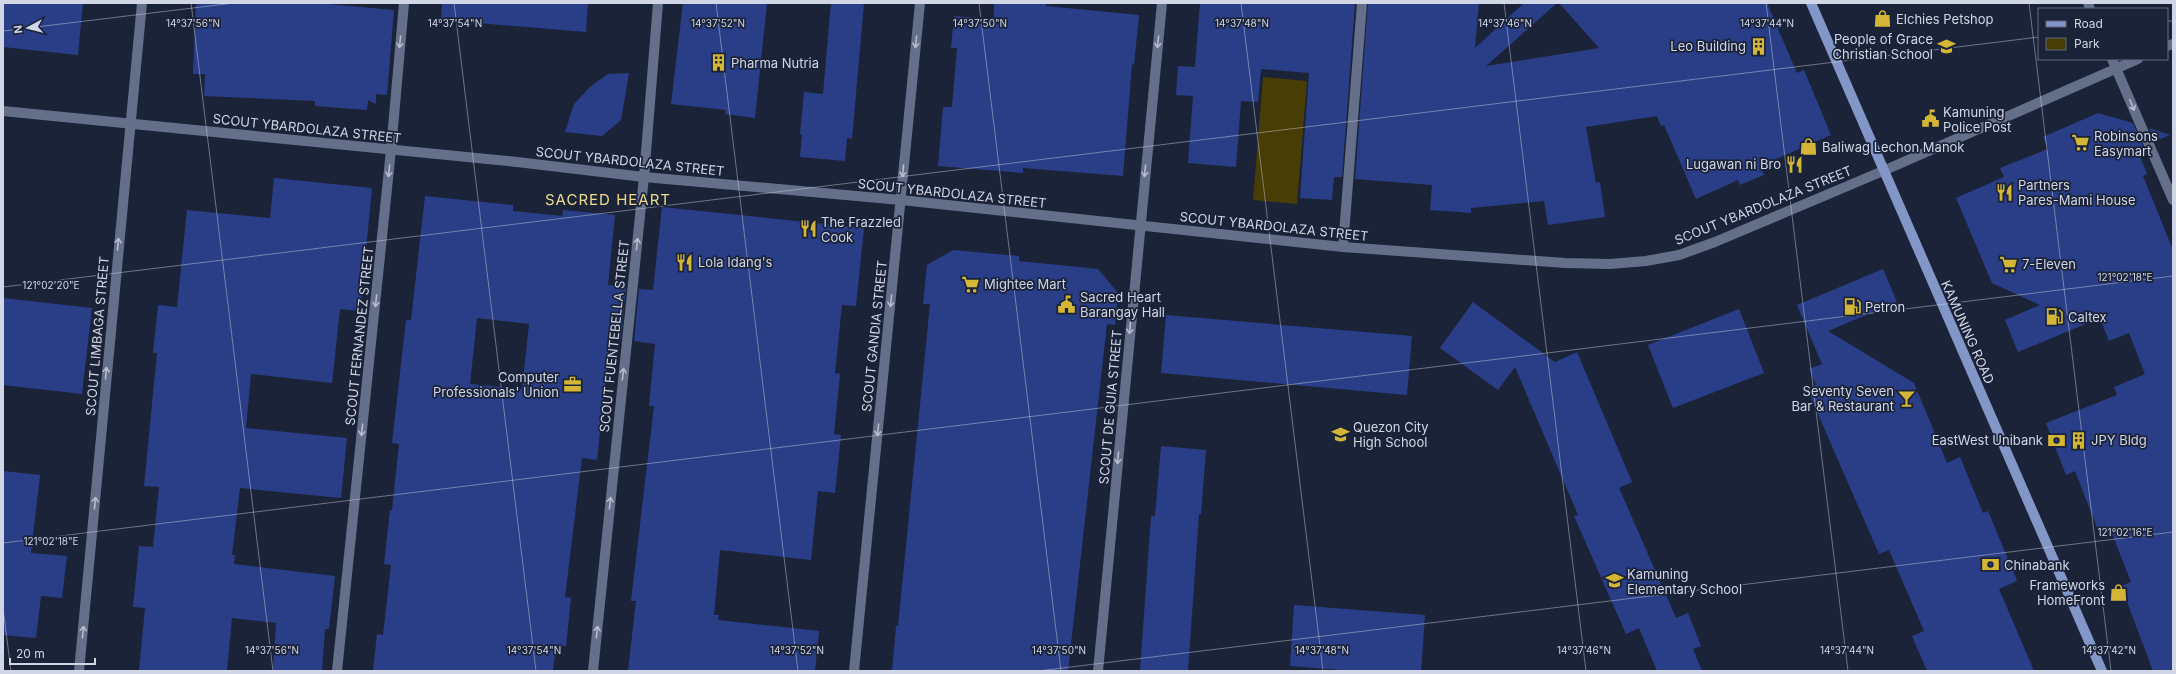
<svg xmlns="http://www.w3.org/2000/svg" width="2176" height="674" viewBox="0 0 2176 674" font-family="Inter,sans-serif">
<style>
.green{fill:#493d06}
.building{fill:#2a3e87;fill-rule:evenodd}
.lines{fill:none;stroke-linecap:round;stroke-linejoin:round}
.minor{stroke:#646f8a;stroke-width:10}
.major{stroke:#8396c8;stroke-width:10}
.oneway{stroke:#b5bcce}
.ticks{fill:none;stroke:#d0d6e5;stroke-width:1;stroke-opacity:0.45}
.labels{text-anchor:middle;stroke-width:3.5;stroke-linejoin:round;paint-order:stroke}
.poi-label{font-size:13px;fill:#d0d6e5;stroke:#1b2339;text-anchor:start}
.street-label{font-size:13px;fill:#d0d6e5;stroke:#1b2339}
.quarter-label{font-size:15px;letter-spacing:1px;fill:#edd98c;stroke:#1b2339}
.ticks-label{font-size:10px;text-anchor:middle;fill:#d0d6e5;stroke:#1b2339;stroke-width:3.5;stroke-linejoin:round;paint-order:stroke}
</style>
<rect width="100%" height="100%" fill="#1b2339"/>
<path class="green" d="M1263,77l44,4 -10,123 -44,-4z"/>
<path class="building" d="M3,3h80l-5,52 -75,-8z
M196,3h122l76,7 -7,85 -11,-1v10l-8,-4 -1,10 -52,-4v-5l-111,-5 1,-22h-12z
M442,3h146l-2,29 -145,-12z
M683,3h84l-12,115 -30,-4 1,-4 -55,-6z
M831,3h33l-12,136 -5,-1 -2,23 -45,-4 2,-22 -2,-1 4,-42 19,2z
M994,3h52v3l93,9 -5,50 -2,-1 -9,112 -100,-8v5l-85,-7 5,-59h9l5,-59h-6l3,-32 40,3z
M1200,3h155l-13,174h-8l-2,23 -32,-2 9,-125 -48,-4 -3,33 -17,-1 -5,66 -48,-4 5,-67 -17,-1 2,-29 17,1z
M1368,3h111l-4,45 49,-45h33l-71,63 113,-18 -40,-45h208l30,70 7,-3 27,65 -71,31 4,9 -24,10 -2,-5 -42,19 -32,-74 -3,1 -4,-10 -71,11 10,56 4,-1 5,35 -57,8 -4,-24 -73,7v5l-41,-3 2,-25 -77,-6z
M629,73l-8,47 -19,16 -37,-4 9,-28 17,-18 17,-12z
M2098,113l35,10 10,23 -6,3 10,25 -4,2 30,74v421h-20l-32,-85 10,-4 -20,-51 -11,4 -25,-64 -9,4 -20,-52 71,-28 -3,-8 31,-13 -16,-41 -20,8 -9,-23 -82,34 -13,-32 35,-15 -48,-22 -36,-85 48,-21 -4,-9 48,-19 -5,-12z
M2149,128l21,7 -15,6z
M274,178l98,10 -12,123 -20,-2 -8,74 -81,-9 -5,54 101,10 -6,60 -101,-10 -8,67h3l-1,9 101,12 -6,53h-4l-3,42h-49l3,-48 -44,-5 -5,53h-88l6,-63 -12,-1 6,-61 14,1 6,-60 -15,-1 13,-133h-4l5,-48 19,2 10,-97 83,8z
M425,196l88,9v6l49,5 1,-6 52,5 -7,70 18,2 -5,53 -11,-1 -13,121 -15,-2 -17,139 6,1 -5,48 -10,-1 -3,26h-180l4,-37 6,1 8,-70 -7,-1 6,-54h2l7,-66 -7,-1 14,-123h5zM477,318l52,6 -7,65 -52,-5z
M662,207l202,21 -8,78 -14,-1 -7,68 5,1 -6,60 7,1 -6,58 -17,-2 -7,69 -91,-10 -6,65h5l-1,5 101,11 -4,40h-187l8,-70h-5l23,-195h-5l6,-62 -21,-3 5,-52 14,1z
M953,250l66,6v5l79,8 20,24 -3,32 -8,-1 -39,347h-176l4,-45h2l32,-322h-7l4,-39z
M1883,269l14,33 -69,29 86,52 33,80 13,-6 23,56 5,-2 29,70 -18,8 35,82h-107l-15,-35 12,-5 -35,-81 -10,4 -72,-165 9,-4 -7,-16 13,-5 -25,-59z
M3,298l89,10 -10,86 -79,-9z
M1473,302l82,60 22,-10 55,130 -13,6 57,130 12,-5 13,33 -8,3 9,22h-45l-18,-43 -13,6 -52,-118 4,-1 -63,-148 -17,23 -58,-42z
M1739,309l25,64 -91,35 -25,-63z
M1166,315l246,21 -5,59 -246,-22z
M1161,446l45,4 -5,64h-2l-11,157h-48l11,-155h4z
M3,471l37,4 -9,78 36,3 -5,42 -21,-2 -5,42 -33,-3z
M1294,605l131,10 -4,56h-67l-64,-5z"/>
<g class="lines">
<path class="minor" d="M2088,3l2,6
M2167,46l6,-2
M2112,59l61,141
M3,111l514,51 127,15 257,23 442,47 222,16 45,1 36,-3 33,-6 36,-13 168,-71 255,-112
M1343,247l19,-244
M79,671l63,-668
M337,671l54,-521 13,-147
M593,671l51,-494 14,-174
M854,671l66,-668
M1098,671l64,-668"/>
<path class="major" d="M1811,3l291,668"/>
</g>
<defs><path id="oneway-shaft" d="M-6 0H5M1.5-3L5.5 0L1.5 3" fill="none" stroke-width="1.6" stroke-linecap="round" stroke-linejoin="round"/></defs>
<g class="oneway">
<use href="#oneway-shaft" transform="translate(400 42) rotate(96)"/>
<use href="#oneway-shaft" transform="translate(916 42) rotate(96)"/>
<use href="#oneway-shaft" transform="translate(1158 42) rotate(96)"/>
<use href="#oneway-shaft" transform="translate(2132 105) rotate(67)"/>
<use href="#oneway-shaft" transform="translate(389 171) rotate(96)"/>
<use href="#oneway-shaft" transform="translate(903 171) rotate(95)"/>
<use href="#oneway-shaft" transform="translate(1145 171) rotate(96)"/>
<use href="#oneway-shaft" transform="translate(118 244) rotate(-85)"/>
<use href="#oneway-shaft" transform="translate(637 244) rotate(-84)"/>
<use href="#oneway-shaft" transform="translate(376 301) rotate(96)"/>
<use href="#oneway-shaft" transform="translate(891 301) rotate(96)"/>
<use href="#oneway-shaft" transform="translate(1130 328) rotate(95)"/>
<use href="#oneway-shaft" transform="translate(106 373) rotate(-85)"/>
<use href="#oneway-shaft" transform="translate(623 374) rotate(-84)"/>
<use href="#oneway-shaft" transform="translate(362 430) rotate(96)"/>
<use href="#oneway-shaft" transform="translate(878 430) rotate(96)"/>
<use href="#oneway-shaft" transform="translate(1118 458) rotate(95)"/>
<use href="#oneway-shaft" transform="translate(95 503) rotate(-85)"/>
<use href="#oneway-shaft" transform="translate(610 503) rotate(-84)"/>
<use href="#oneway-shaft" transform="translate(83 632) rotate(-85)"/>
<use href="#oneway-shaft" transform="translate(597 632) rotate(-84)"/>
</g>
<path class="ticks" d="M191,3l82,668M454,3l82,668M716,3l82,668M979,3l82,668M1241,3l82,668M1504,3l82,668M1766,3l82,668M2029,3l82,668M2167,21h6M3,31l231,-28M3,287l2036,-250M3,543l2170,-267M3,608l8,63M1038,671l1135,-139"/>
<defs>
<symbol id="shop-bare" viewBox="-9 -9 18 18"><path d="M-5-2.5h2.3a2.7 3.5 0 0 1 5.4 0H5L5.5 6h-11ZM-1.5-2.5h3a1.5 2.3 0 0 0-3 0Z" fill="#d3b635" stroke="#1b2339" stroke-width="2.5" paint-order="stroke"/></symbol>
<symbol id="building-bare" viewBox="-9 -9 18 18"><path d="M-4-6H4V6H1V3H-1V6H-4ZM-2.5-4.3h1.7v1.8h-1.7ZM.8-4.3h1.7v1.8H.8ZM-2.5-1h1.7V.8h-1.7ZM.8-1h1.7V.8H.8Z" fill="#d3b635" stroke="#1b2339" stroke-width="2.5" paint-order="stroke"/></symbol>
<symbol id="school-bare" viewBox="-9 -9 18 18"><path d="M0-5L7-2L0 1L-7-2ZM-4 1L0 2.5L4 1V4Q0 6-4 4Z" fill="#d3b635" stroke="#1b2339" stroke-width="2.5" paint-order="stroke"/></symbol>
<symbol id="civic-bare" viewBox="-9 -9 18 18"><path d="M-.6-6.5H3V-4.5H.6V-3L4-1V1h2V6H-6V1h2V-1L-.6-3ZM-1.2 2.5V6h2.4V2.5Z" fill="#d3b635" stroke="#1b2339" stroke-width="2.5" paint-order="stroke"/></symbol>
<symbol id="supermarket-bare" viewBox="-9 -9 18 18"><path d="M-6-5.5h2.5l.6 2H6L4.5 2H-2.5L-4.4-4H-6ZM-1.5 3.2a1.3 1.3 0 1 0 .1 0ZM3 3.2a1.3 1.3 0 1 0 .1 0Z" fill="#d3b635" stroke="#1b2339" stroke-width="2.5" paint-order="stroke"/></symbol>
<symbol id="restaurant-bare" viewBox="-9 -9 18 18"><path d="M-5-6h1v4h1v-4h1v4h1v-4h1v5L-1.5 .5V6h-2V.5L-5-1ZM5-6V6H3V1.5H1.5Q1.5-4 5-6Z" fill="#d3b635" stroke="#1b2339" stroke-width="2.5" paint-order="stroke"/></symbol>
<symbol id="fuel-bare" viewBox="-9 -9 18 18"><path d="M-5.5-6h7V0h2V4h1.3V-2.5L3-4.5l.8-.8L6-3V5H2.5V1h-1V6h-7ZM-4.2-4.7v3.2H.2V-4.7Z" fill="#d3b635" stroke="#1b2339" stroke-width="2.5" paint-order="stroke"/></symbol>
<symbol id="office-bare" viewBox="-9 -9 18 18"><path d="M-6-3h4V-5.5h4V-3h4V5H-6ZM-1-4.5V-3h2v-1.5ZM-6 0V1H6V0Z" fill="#d3b635" stroke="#1b2339" stroke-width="2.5" paint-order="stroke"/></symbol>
<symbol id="bar-bare" viewBox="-9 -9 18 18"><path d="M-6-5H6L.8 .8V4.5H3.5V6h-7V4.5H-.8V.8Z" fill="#d3b635" stroke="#1b2339" stroke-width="2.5" paint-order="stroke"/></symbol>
<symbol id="bank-bare" viewBox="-9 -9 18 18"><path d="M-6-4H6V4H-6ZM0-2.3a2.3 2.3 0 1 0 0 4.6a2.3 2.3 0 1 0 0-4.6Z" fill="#d3b635" stroke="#1b2339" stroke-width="2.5" paint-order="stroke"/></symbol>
</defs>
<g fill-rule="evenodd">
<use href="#shop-bare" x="1870" y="6" width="25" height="25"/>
<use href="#building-bare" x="1746" y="34" width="25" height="25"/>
<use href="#school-bare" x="1934" y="34" width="25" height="25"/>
<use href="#building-bare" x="706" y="50" width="25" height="25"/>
<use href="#civic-bare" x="1918" y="106" width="25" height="25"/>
<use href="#supermarket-bare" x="2068" y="130" width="25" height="25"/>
<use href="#shop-bare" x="1796" y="134" width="25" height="25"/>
<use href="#restaurant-bare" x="1782" y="152" width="25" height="25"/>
<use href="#restaurant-bare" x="1992" y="180" width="25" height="25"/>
<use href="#restaurant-bare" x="796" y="216" width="25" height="25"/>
<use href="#restaurant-bare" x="672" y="250" width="25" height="25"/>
<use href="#supermarket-bare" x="1996" y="252" width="25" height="25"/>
<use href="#supermarket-bare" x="958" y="272" width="25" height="25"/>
<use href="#civic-bare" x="1054" y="292" width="25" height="25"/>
<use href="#fuel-bare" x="1840" y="294" width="25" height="25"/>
<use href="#fuel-bare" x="2042" y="304" width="25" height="25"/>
<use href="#office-bare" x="560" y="372" width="25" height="25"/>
<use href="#bar-bare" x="1894" y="386" width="25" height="25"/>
<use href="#school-bare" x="1328" y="422" width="25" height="25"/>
<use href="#bank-bare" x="2044" y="428" width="25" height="25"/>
<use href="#building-bare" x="2066" y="428" width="25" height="25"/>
<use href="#bank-bare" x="1978" y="552" width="25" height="25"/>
<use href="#school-bare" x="1602" y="568" width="25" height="25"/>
<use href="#shop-bare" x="2106" y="580" width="25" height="25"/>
</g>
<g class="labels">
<g class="poi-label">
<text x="1896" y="24">Elchies Petshop</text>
<text x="1933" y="44" text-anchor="end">People of Grace<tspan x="1933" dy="15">Christian School</tspan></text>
<text x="1746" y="51" text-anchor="end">Leo Building</text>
<text x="731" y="68">Pharma Nutria</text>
<text x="1943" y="117">Kamuning<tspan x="1943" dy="15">Police Post</tspan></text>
<text x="2094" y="141">Robinsons<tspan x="2094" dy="15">Easymart</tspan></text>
<text x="1822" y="152">Baliwag Lechon Manok</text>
<text x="1781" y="169" text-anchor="end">Lugawan ni Bro</text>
<text x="2018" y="190">Partners<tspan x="2018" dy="15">Pares-Mami House</tspan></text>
<text x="821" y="227">The Frazzled<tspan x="821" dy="15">Cook</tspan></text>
<text x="698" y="267">Lola Idang's</text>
<text x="2022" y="269">7-Eleven</text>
<text x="984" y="289">Mightee Mart</text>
<text x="1080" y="302">Sacred Heart<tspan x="1080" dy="15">Barangay Hall</tspan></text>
<text x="1865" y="312">Petron</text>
<text x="2068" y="322">Caltex</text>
<text x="559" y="382" text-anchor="end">Computer<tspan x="559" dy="15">Professionals' Union</tspan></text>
<text x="1894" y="396" text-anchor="end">Seventy Seven<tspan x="1894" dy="15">Bar &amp; Restaurant</tspan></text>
<text x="1353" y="432">Quezon City<tspan x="1353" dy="15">High School</tspan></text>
<text x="2043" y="445" text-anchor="end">EastWest Unibank</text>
<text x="2091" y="445">JPY Bldg</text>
<text x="2004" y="570">Chinabank</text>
<text x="1627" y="579">Kamuning<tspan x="1627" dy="15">Elementary School</tspan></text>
<text x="2105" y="590" text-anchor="end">Frameworks<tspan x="2105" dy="15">HomeFront</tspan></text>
</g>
<g class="street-label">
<text transform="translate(307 128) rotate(6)" y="5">SCOUT YBARDOLAZA STREET</text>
<text transform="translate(630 161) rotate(6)" y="5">SCOUT YBARDOLAZA STREET</text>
<text transform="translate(952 193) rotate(6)" y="5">SCOUT YBARDOLAZA STREET</text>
<text transform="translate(1763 205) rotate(-22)" y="5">SCOUT YBARDOLAZA STREET</text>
<text transform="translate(1274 226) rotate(6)" y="5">SCOUT YBARDOLAZA STREET</text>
<text transform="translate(1968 332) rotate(66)" y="5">KAMUNING ROAD</text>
<text transform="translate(97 336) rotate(-85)" y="5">SCOUT LIMBAGA STREET</text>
<text transform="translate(359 336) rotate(-84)" y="5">SCOUT FERNANDEZ STREET</text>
<text transform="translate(614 336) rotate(-84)" y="5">SCOUT FUENTEBELLA STREET</text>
<text transform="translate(874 336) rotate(-84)" y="5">SCOUT GANDIA STREET</text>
<text transform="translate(1110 407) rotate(-85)" y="5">SCOUT DE GUIA STREET</text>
</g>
<g class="quarter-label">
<text x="608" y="205">SACRED HEART</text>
</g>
</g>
<g class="ticks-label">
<text x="193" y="27">14°37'56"N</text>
<text x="455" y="27">14°37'54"N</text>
<text x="718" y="27">14°37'52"N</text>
<text x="980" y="27">14°37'50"N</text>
<text x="1242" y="27">14°37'48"N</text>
<text x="1505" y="27">14°37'46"N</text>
<text x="1767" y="27">14°37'44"N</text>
<text x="2125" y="281">121°02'18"E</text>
<text x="51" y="289">121°02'20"E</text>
<text x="2125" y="536">121°02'16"E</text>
<text x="51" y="545">121°02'18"E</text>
<text x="272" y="654">14°37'56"N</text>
<text x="534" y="654">14°37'54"N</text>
<text x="797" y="654">14°37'52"N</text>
<text x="1059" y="654">14°37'50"N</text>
<text x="1322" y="654">14°37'48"N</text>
<text x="1584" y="654">14°37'46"N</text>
<text x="1847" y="654">14°37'44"N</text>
<text x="2109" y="654">14°37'42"N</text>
</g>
<rect width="2176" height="674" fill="none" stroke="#d0d6e5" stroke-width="8"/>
<rect x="2038" y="8" width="130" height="52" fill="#1b2339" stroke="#636b7e"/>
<rect x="2046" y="21" width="20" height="6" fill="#8396c8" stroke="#636b7e"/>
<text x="2074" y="28" font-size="12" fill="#d0d6e5">Road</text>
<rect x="2046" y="38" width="20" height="12" fill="#493d06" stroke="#636b7e"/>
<text x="2074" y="48" font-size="12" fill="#d0d6e5">Park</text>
<g transform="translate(28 28) rotate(263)" stroke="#1b2339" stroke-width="3" paint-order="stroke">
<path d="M0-3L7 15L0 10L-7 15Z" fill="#d0d6e5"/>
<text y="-6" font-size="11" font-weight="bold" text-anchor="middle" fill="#d0d6e5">N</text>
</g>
<path d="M10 658v6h85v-6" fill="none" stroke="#d0d6e5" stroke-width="2"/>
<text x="16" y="658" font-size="12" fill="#d0d6e5" stroke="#1b2339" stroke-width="3" paint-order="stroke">20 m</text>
</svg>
